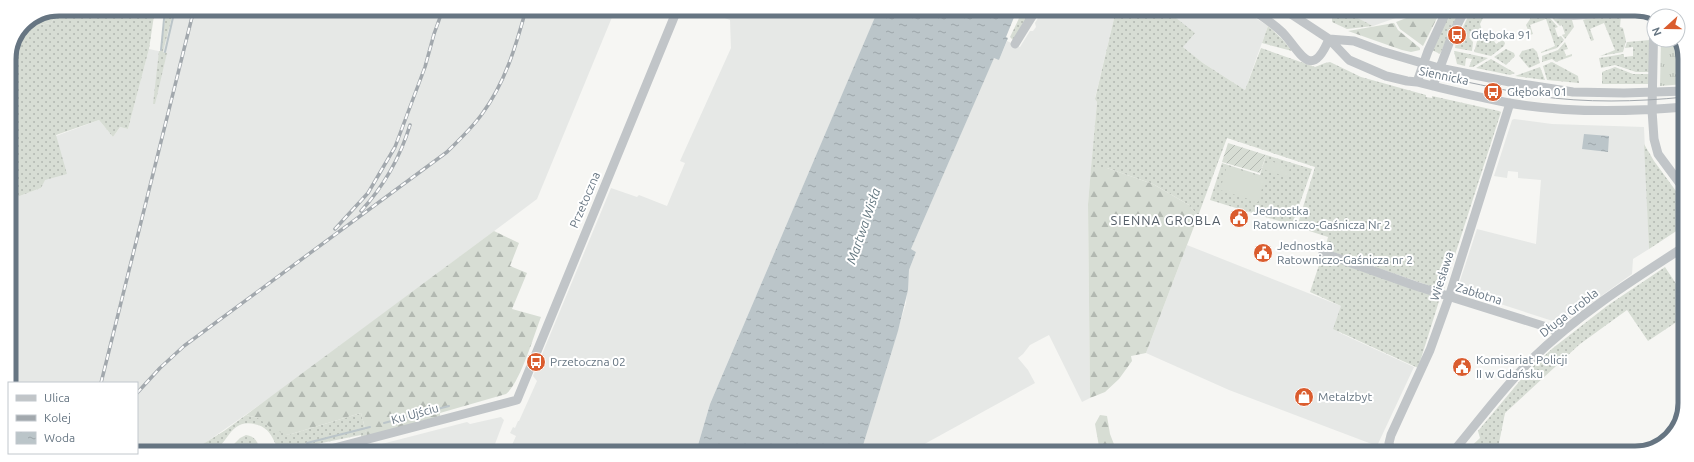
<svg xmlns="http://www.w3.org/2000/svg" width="1694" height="462" viewBox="0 0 1694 462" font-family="Ubuntu,sans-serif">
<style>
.built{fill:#e6e8e6}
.grass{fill:url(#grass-dots)}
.forest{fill:url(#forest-firs)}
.wetland{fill:url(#wetland-marsh)}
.park{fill:url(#park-tufts)}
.garden{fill:url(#garden-furrows)}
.pitch{fill:#d7ddd4}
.water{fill:url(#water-ripples)}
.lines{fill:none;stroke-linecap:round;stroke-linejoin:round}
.stream{stroke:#bbc5c9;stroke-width:2}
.minor{stroke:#c1c5c8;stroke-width:9}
.tram{stroke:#a2a8ad;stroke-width:1}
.rail-casing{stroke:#a2a8ad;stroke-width:3.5}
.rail{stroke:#fff;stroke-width:2;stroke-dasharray:6;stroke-linecap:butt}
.labels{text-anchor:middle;stroke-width:4;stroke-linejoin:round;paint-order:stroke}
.poi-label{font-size:12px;fill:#667582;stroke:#fff;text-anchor:start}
.street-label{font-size:12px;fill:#667582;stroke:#fff}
.neighbourhood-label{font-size:13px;letter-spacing:1px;fill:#545e68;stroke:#fff}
.water-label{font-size:13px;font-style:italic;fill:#62767f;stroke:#fff}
.rim{fill:none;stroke:#667582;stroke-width:5}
</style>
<defs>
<pattern id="grass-dots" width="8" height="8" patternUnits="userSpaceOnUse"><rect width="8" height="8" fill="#d7ddd4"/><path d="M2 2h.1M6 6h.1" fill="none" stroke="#b2b8b1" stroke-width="1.8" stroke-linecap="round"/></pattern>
<pattern id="forest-firs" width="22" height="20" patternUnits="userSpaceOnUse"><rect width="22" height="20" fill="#d7ddd4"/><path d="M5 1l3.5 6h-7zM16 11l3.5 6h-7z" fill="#b2b8b1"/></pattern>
<pattern id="wetland-marsh" width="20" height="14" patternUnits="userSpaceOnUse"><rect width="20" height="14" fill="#d7ddd4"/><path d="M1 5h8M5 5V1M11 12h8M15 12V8" fill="none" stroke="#b2b8b1"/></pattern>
<pattern id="park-tufts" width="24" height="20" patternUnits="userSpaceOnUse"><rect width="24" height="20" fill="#d7ddd4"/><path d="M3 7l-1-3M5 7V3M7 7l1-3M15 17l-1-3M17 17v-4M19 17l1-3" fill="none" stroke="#b2b8b1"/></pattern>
<pattern id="garden-furrows" width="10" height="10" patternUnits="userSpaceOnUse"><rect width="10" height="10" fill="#d7ddd4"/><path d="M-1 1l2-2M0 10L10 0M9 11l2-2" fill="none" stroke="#b2b8b1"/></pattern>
<pattern id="water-ripples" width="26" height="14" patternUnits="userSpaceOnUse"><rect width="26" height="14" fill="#bbc5c9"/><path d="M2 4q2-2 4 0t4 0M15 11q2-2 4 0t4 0" fill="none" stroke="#9ca5a9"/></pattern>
</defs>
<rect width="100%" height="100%" fill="#f6f6f3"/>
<path class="built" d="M174,9l441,1 -78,189 -256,191 -76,53 -15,8h-53v-68h-128v-183l32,-12 15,-52 43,-16 14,17 7,-10 8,2 21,-80 14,3z
M725,10h143l9,3 -167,391 -14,48h-183l1,-6 -2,-1 4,-9 -6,-3 3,-6 2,1 3,-7h1l18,-40 -4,-5 78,-188 26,9 2,-2 28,11 18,-43 -5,-2 51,-113 -1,-28 -8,-3z
M1043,10h73l-21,88 2,4 -9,102 2,194 -8,4 -33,-67 -19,10 -7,9 -5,4 10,12 7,13 -125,69h-49l45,-149 3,-33 7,-18 -5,-3 83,-192 5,3 8,-19 13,6 10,-16h3l3,-4 -1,-4z
M1166,10h77l25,16 -23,64 -42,-27 -20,-16z
M1346,10h72l-45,16 -22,-11z
M1514,119l38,5 92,3 5,122 -16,10 -1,15 -70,50 -105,-34 20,-61 59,15 5,-64 -23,-2v-6l-10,-1 -1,7 -13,-2 18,-56z
M1187,245l154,61 -3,25 2,2 74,34 -37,79 -148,-56 -83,-37z
M501,417l3,3 -12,32h-121l-1,-5 97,-25 3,2z"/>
<path class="grass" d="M60,9h95l-6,40 -21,80 -8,-2 -7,10 -14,-17 -43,15 11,39 -22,6 -4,8 -32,12v-141l13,-31 29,-5z
M166,9h8l-11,43 4,1 -12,51h-2l6,-53h2z
M1023,10h10l-20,30 -3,-3z
M1116,10h50l29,23 -12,14 20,16 42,27 16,-42 54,19 10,-4 5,-1 31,15 65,18v2l6,1v-2l67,15 2,1 -57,177 -2,1 -67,-23v-2l-9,-3 -1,2 -40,-15 3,-12 -31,-10 18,-60 -88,-29 -29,78 -9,-11 -36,-21 -46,-16h-16l6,-66 -2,-3z
M1333,10h6l6,8 5,-4 23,12 -26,3 -15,-7v-10z
M1450,10h10l-20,44 -8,-4z
M1471,10h16l-7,14 4,12h8l4,-4 6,4 -8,5 2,3 7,-4 2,3 -1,3 -13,10 -17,-4 4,-14 -5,-8 -4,8 4,4 -1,9 -17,-3 1,-6z
M1534,13l15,4 9,10 -3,1 3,9 3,-1 3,4 -7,8 -16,5v-1l14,-6 -9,-27 -16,6 3,9 -3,1 -4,-10z
M1621,15l-1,12 3,1 3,13 -3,11 -23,4 15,-6 -11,-27 -14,6 4,11 -3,1 -8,-21c6,-3 29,-4 38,-5z
M1552,18l20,2 2,7 -9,12 -3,-4 3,-1 -3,-9 -2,1z
M1268,26l14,13 10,12 -30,-8z
M1650,40l-1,32h-13l-21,-7 -14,3 -2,-10 25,-4v3l9,-1v-9l-8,1 2,-6z
M1565,42l3,7 -4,1 2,6 6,-2v2l-16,6 -4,-3 -10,3v-6l16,-6z
M1533,48l4,4 3,11 -11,5 -10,-12 3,-5z
M1506,49l8,4 1,3 -9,9 -12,-8z
M1454,51h1l33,7 -15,9h-4l3,-8 -6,-1 -1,8 -8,-2z
M1491,59l24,14 -5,2 -34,-7z
M1552,62l26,14 1,7 -32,-3 -4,-14z
M1540,67l5,13 -30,-4z
M1615,67l18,7h16v10h-47v-12z
M1644,144l10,17 30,41v24l-35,23z
M1266,155l46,14 -20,56 -82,-25 12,-37 38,12z
M1322,256l118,42 -22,70 -85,-39 8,-23 -31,-14z
M1665,267l19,29v21l-36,24 -21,-31 -47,34 -75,69 -6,30 3,10h-38l16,-15 -2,-7 51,-61 24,-22 54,-42z
M361,413l6,23 -6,1v-2l-74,15 -6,-2 -3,-4 -2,1c-4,-9 -8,-17 -18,-20 -29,-9 -29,21 -46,26 -6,2 -16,1 -22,1l34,-21 22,-16 12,3 30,17z
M246,435c8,1 12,6 13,14l-4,3h-29l14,-14z"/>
<path class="forest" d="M1427,10h14l-18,36 -23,-17 -4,-7z
M1394,23l4,7 22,18v2l-9,2 -9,-2 -54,-19z
M1091,168h16l46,16 36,21 9,11 -52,137 -15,3 1,5 -13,18 -14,13 -15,6 -2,-194z
M494,231l25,12 -9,23 17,7 -15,36 29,8c-7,18 -21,66 -35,77l-66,19v3l-73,20 -6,-23 -73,22 -14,-5 -16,-12 -12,-3z
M1100,415l7,1 3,18 7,18h-17l-5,-28z"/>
<path class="wetland" d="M60,9l-9,14 -29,5 2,-5z"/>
<path class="park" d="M1678,39l7,17v28l-25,2 1,-46z"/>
<path class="garden" d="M1228,143l38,12 -6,18 -38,-11z"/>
<path class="pitch" d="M1268,160l22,8 -3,9 -22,-7z
M1227,166l38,12 -7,24 -38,-12z"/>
<path class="water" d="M878,10h139l-11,27 2,1 -9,22 -5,-2 -83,191 5,3 -7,18 -1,20 -10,41 -37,121h-165l14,-48z
M1584,134l25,2 -1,16 -26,-3z"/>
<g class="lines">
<path class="stream" d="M161,50l4,-41
M165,52l10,-43
M384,423l65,-17
M307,443l63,-16"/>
<path class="minor" d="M1253,10c10,7 21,14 30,23 17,18 28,49 46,6
M1285,10l44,29 20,21 37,16 21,5 10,1c31,8 61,15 92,21 57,10 118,9 176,4
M1543,11c20,7 52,4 72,0
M1654,14l-2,96 2,29 4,15 26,35
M1329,39l25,2 27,10 58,17 76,15 58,9 51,1 61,-2
M1015,44l21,-34
M1417,82l11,-31 19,-41
M1433,86l20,-53 12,-23
M1323,253l93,33 137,43 5,6
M319,452l198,-52 160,-390
M1392,453l-3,-10 2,-8 39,-85 19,-53 61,-194
M1452,453c26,-31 50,-64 79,-93 45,-44 100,-79 153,-113"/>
<path class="tram" d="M1462,81c25,5 50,11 75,15 49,7 99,6 148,1"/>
<defs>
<path id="rail" d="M361,211c23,-25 39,-53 49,-86
M335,229l33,-36 27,-46 30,-80 9,-33 9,-25
M101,383l93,-374
M137,393l23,-25 24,-22 263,-194c12,-12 25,-24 35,-38 23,-31 34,-68 44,-105"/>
</defs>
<use href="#rail" class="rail-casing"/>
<use href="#rail" class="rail"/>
</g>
<defs>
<symbol id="bus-disc" viewBox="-11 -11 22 22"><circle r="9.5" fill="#da5c2e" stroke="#fff"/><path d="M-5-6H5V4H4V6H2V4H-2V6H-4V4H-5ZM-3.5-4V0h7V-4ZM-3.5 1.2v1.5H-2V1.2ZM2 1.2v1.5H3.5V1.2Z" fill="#fff"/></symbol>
<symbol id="civic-disc" viewBox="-11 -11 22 22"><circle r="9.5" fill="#da5c2e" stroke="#fff"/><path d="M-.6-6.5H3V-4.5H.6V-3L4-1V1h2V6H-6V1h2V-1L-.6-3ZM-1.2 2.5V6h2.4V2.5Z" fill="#fff"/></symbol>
<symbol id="shop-disc" viewBox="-11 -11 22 22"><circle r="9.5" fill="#da5c2e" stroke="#fff"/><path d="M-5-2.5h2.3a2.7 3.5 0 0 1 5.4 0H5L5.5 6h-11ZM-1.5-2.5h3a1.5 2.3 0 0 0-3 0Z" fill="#fff"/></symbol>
</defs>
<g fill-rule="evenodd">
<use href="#bus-disc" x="1446" y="24" width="22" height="22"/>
<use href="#bus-disc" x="1482" y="81" width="22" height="22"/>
<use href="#civic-disc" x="1228" y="207" width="22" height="22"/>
<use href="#civic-disc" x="1252" y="242" width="22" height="22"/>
<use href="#bus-disc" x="525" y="351" width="22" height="22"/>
<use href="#civic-disc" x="1451" y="356" width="22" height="22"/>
<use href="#shop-disc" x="1293" y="386" width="22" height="22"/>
</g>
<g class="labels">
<g class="poi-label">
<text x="1471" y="39">Głęboka 91</text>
<text x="1507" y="96">Głęboka 01</text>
<text x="1253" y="215">Jednostka<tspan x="1253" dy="14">Ratowniczo-Gaśnicza Nr 2</tspan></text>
<text x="1277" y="250">Jednostka<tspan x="1277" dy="14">Ratowniczo-Gaśnicza nr 2</tspan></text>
<text x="1476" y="364">Komisariat Policji<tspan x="1476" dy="14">II w Gdańsku</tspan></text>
<text x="550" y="366">Przetoczna 02</text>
<text x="1318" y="401">Metalzbyt</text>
</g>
<g class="street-label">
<text transform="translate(1444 76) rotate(12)" y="4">Siennicka</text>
<text transform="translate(585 200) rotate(-67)" y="4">Przetoczna</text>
<text transform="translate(1442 276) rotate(-72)" y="4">Wiesława</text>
<text transform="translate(1479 294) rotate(17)" y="4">Zabłotna</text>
<text transform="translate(1569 313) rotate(-38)" y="4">Długa Grobla</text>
<text transform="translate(415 414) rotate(-15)" y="4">Ku Ujściu</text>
</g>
<g class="neighbourhood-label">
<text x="1166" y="225">SIENNA GROBLA</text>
</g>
<g class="water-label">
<text transform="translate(863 226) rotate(-71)" y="5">Martwa Wisła</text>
</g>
</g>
<path d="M0 0H1694V462H0ZM59 16H1635A43 43 0 0 1 1678 59V403A43 43 0 0 1 1635 446H59A43 43 0 0 1 16 403V59A43 43 0 0 1 59 16Z" fill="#fff" fill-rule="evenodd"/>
<path class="rim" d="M59 16H1635A43 43 0 0 1 1678 59V403A43 43 0 0 1 1635 446H59A43 43 0 0 1 16 403V59A43 43 0 0 1 59 16Z"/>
<rect x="8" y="382" width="130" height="72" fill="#ffffff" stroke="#c2c8cd"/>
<rect x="16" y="395" width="20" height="6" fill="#c1c5c8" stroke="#c2c8cd"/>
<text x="44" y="402" font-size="12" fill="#667582">Ulica</text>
<rect x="16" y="415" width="20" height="6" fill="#a2a8ad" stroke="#c2c8cd"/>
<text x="44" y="422" font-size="12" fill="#667582">Kolej</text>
<rect x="16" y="432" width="20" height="12" fill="url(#water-ripples)" stroke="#c2c8cd"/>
<text x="44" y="442" font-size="12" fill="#667582">Woda</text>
<g transform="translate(1666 28) rotate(249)"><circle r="19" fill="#ffffff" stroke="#c2c8cd"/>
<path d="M0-3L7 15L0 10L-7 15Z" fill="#da5c2e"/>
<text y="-6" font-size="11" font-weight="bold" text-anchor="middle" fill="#667582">N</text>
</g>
</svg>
